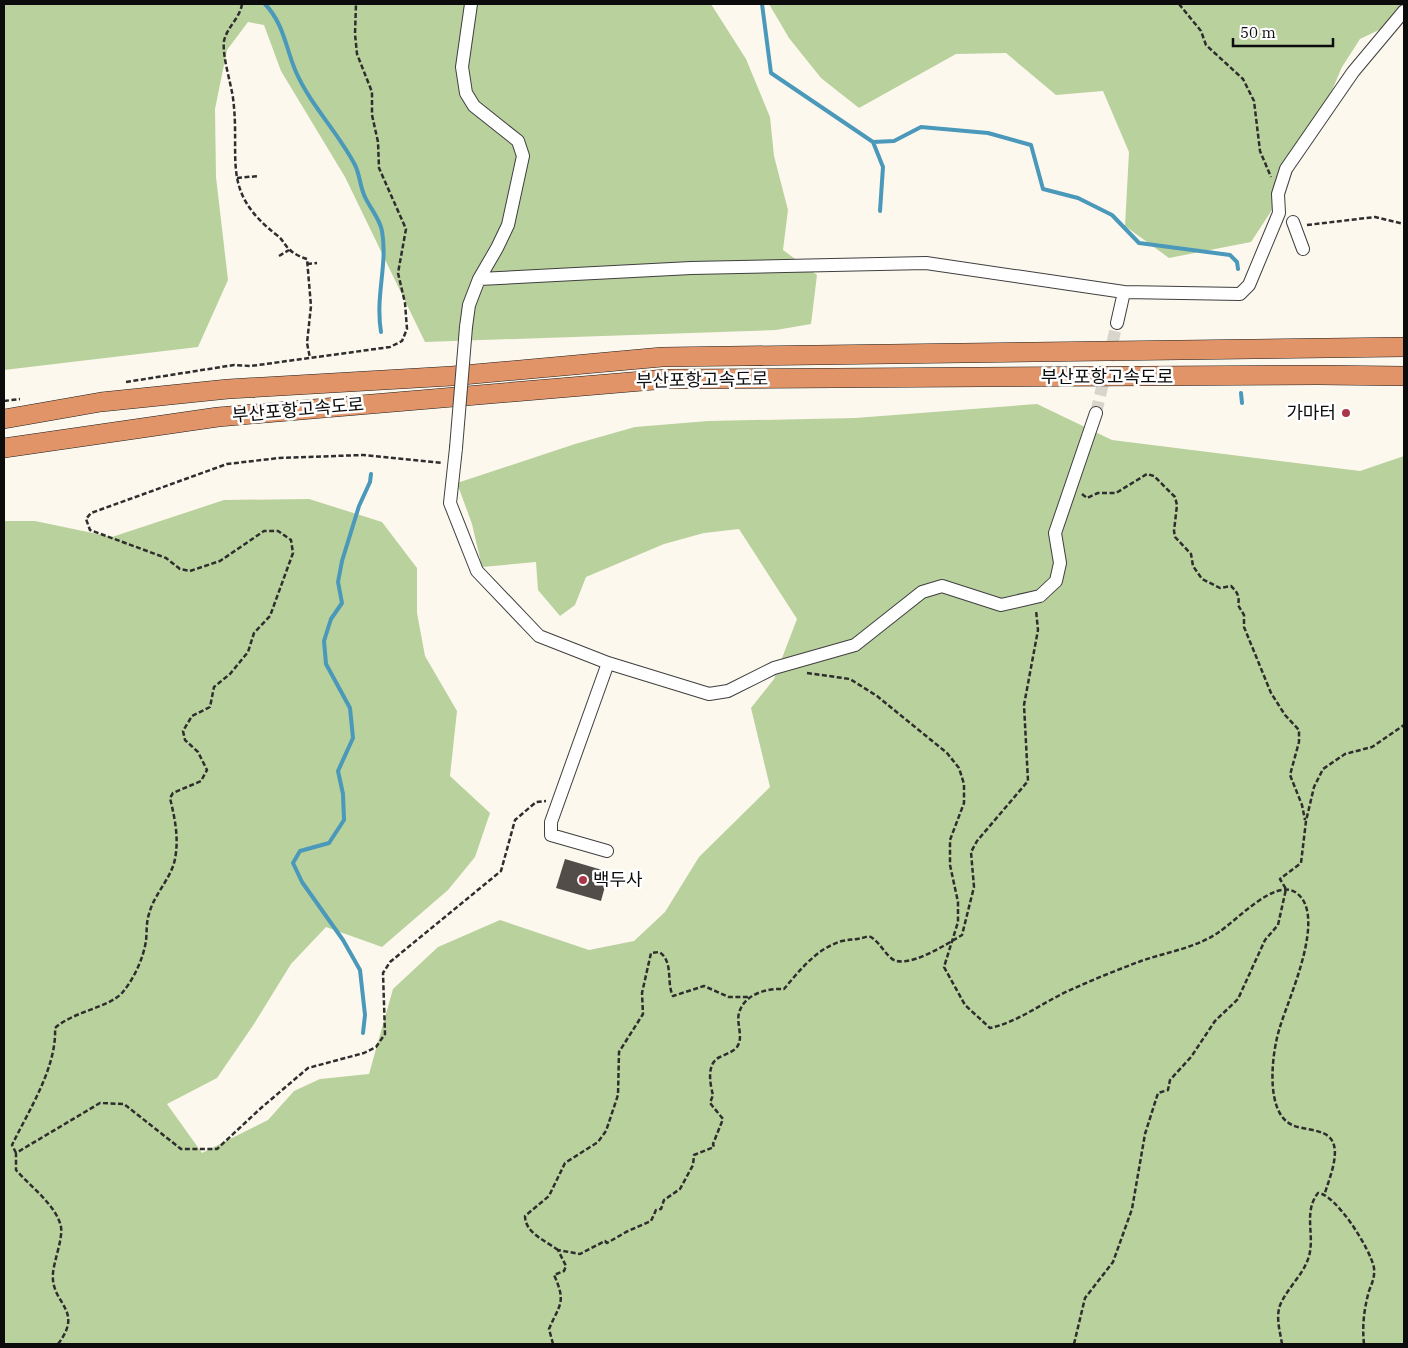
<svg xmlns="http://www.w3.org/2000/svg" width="1408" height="1348" viewBox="0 0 1408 1348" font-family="'IBM Plex Serif','Noto Sans KR',serif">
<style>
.forest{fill:#b9d19d}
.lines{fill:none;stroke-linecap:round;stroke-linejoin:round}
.stream{stroke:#4a98ba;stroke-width:4}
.building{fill:#534d4a}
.minor-tunnel{stroke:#d9d5cc;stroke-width:12;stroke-dasharray:12 6;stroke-linecap:butt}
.minor-casing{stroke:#3f3f3f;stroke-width:14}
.highway-casing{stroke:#1d1d1d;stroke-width:20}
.path{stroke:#2e2e2e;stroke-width:2.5;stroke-dasharray:5 2.5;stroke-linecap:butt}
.minor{stroke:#fff;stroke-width:12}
.highway{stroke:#e09468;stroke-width:19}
.minor-bridge-casing{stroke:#3f3f3f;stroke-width:14;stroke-linecap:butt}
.minor-bridge{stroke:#fff;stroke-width:12}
.poi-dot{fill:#a93747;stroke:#fff;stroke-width:2}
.labels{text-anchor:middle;stroke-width:5;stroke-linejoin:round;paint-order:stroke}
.street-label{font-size:18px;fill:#0c0c0c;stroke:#fff}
.poi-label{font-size:18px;fill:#0c0c0c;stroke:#fff;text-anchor:end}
</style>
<rect width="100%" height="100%" fill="#fdf8ee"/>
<path class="forest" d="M4,4h707l35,55 24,58 4,39 14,54 -5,40 34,25 -6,49 -35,6 -351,12 -80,-165 -64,-106 -17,-46 -16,-3 -21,28 -12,59 1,68 12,103 -30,67 -194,23z
M769,4h635v14l-44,21 -18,28 -30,70 -42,76 -19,29 -82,16 -44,-32 4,-74 -26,-61 -47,4 -50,-42 -50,1 -97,54 -38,-30 -32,-40z
M1037,404l75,36 248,31 44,-15v888h-1400v-823h31l77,16 112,-37 85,-1 73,23 35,46v45l8,43 32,55 -7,65 40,37 -15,44 -27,33 -66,57 -56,-20 -35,37 -37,60 -37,54 -50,26 35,49 66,-33 26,-29 26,-12 49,-5 24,-85 45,-42 62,-27 89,30 45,-9 31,-29 34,-55 71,-70 -19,-79 23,-29 23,-60 -58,-90 -35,4 -40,11 -78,33 -11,28 -15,11 -22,-26 -2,-28 -54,5 -10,-43 -15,-41 118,-39 60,-17 73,-6 147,-3z"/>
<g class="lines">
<path class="stream" d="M265,4c19,20 21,45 31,68 15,34 42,60 59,93 5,10 5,22 10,32 5,11 15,22 17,34 6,34 -7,64 -1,101
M762,4l9,69 102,69 10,25 -3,44
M873,142l21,-1 27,-14 67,6 43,12 12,44 35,9 34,17 27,28 91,12 7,7 1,7
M1241,393l1,10
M363,1033l2,-18 -5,-45 -17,-30 -41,-58 -9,-19 7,-12 29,-8 15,-23 -1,-26 -5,-23 15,-33 -3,-30 -24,-44 -2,-23 7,-22 11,-16 -4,-21 4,-21 17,-55 11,-24 1,-8"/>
</g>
<path class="building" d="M565,859l44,13 -8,29 -45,-13z"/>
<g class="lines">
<path class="minor-tunnel" d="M1096,413l21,-90"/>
<defs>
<path id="minor" d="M1293,222l10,27
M479,279l212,-11 235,-5 198,29
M1117,323l7,-31 116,2 9,-9 30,-72 -1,-19 8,-25 67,-97 51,-61
M466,327l3,-22 10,-26 18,-31 11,-23 15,-69 -5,-15 -44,-35 -8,-13 -4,-26 9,-63
M456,448l-6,55 27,68 62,65 69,27 101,31 19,-3 46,-23 81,-23 67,-53 20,-6 59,19 39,-9 16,-15 4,-18 -5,-30 41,-120
M607,851l-56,-16v-13l57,-159"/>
<path id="highway" d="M4,419l97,-17 127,-13 224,-13 210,-19 742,-10
M4,448l214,-31 448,-38 652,-4 86,1"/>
</defs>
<use href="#minor" class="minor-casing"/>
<use href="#highway" class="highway-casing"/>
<path class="path" d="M242,4c-2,14 -15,23 -18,37 -2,15 7,42 9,57 8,62 -14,93 45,138 5,4 7,10 12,14 4,4 11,7 17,9l4,47 -4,37 3,15
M1179,4l22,27 5,14 37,34 11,22 6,50 11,26
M237,178l22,-2
M1307,225l68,-8 29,7
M279,256l10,-6
M307,264l10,-1
M126,382l108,-17 17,1 139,-19 12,-6 5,-12 -2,-26 -7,-30 8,-44 -27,-61 -1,-26 -6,-27v-23l-15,-38 -2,-20 1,-30
M4,401l16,-2
M1082,494l5,4 11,-5h18l31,-19 7,2 21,21 2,8 -3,26 1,6 16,17 2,12 9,13 18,9 11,-2c6,6 9,10 7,19l6,10v12l27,66 14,22 14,15v12l-9,33 12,30 3,15
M807,673l43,6 27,17 70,57 12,15 5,16v19l-14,37v25l8,37v20l-14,45 21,38 25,23c28,-6 52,-25 78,-37 24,-11 49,-21 73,-30 26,-9 55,-13 78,-29 17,-11 55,-53 76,-40 34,21 -7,107 -15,135 -8,24 -16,85 12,98 11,5 32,4 39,14 10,13 -2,40 -6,54
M16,1153l-4,-8c17,-35 45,-78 43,-117 19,-17 53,-20 67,-35 12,-14 21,-34 24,-52 1,-9 0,-18 3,-27 5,-20 22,-35 26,-55 4,-21 0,-40 -5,-61l3,-5 28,-12 6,-11 -9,-18 -13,-12 -2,-9 9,-15 18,-9 4,-20 16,-13 18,-22 6,-19 16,-17 23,-63 -2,-13 -13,-9h-14l-44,30 -30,10 -10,-2 -14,-11 -76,-28 -4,-11 5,-6 136,-49 52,-6 84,-3 79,8
M558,1250c-12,-9 -33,-17 -33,-34l24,-20 16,-33 33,-21 8,-11 12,-36 1,-43 24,-38 -1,-21 9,-40 8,-1c15,9 7,31 14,44l31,-10 25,11h20
M58,1344c27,-35 -8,-40 -5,-71 1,-12 10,-35 8,-46 -4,-21 -31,-41 -45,-57v-17l84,-50 24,1 57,45h36l44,-41 47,-40 56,-15 12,-6 9,-13 -2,-61 7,-11 111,-91 14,-51 21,-18 10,-1
M553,1344l-4,-15c10,-24 18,-26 5,-54l10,-4 2,-5 -8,-16 22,4 25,-13 2,2 19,-11 25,-11 5,-11 5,-1 3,-9 16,-11 13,-24 1,-10 20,-8 -1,-3 10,-25 -13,-16 3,-8c-3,-11 -7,-32 7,-38 6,-3 13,-5 17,-10 7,-10 -1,-23 2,-34 5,-19 28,-25 45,-24 15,-18 33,-41 58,-48 9,-2 15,-1 27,-5 10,5 13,14 22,22 14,13 56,-14 71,-23l12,-48 -3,-35 6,-11 51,-60 -4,-76 14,-75 -2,-20
M1074,1344l11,-46 28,-36 19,-53 13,-75 13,-41 10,-3 2,-10 21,-23 24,-36 23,-22 27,-59 13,-15 8,-36 -6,-10 21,-16 5,-42 8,-34 9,-18 22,-15 27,-7 32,-22
M1282,1344c-2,-13 -7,-28 -1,-41 8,-17 23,-29 28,-47 6,-21 -6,-44 9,-63 18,1 53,57 56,75 1,9 -2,15 -5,23 -5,18 -7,35 -5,53"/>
<use href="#minor" class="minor"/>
<use href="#highway" class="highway"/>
<defs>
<path id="minor-bridge" d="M456,448l10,-121"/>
</defs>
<use href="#minor-bridge" class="minor-bridge-casing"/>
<use href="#minor-bridge" class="minor-bridge"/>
</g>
<g class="poi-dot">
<circle cx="1346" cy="413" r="5"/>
<circle cx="583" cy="880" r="5"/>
</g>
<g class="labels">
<g class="street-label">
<text x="1107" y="383">부산포항고속도로</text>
<text transform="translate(702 380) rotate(-1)" y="6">부산포항고속도로</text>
<text transform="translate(298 410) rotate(-5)" y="6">부산포항고속도로</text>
</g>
<g class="poi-label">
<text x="1336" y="419">가마터</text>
<text x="593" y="886" text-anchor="start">백두사</text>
</g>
</g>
<rect width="1408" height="1348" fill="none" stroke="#0c0c0c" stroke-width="10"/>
<path d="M1233 38v8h100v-8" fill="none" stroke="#0c0c0c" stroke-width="2.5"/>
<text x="1240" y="38" font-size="15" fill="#0c0c0c" stroke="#ffffff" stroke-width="4" paint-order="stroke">50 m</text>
</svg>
